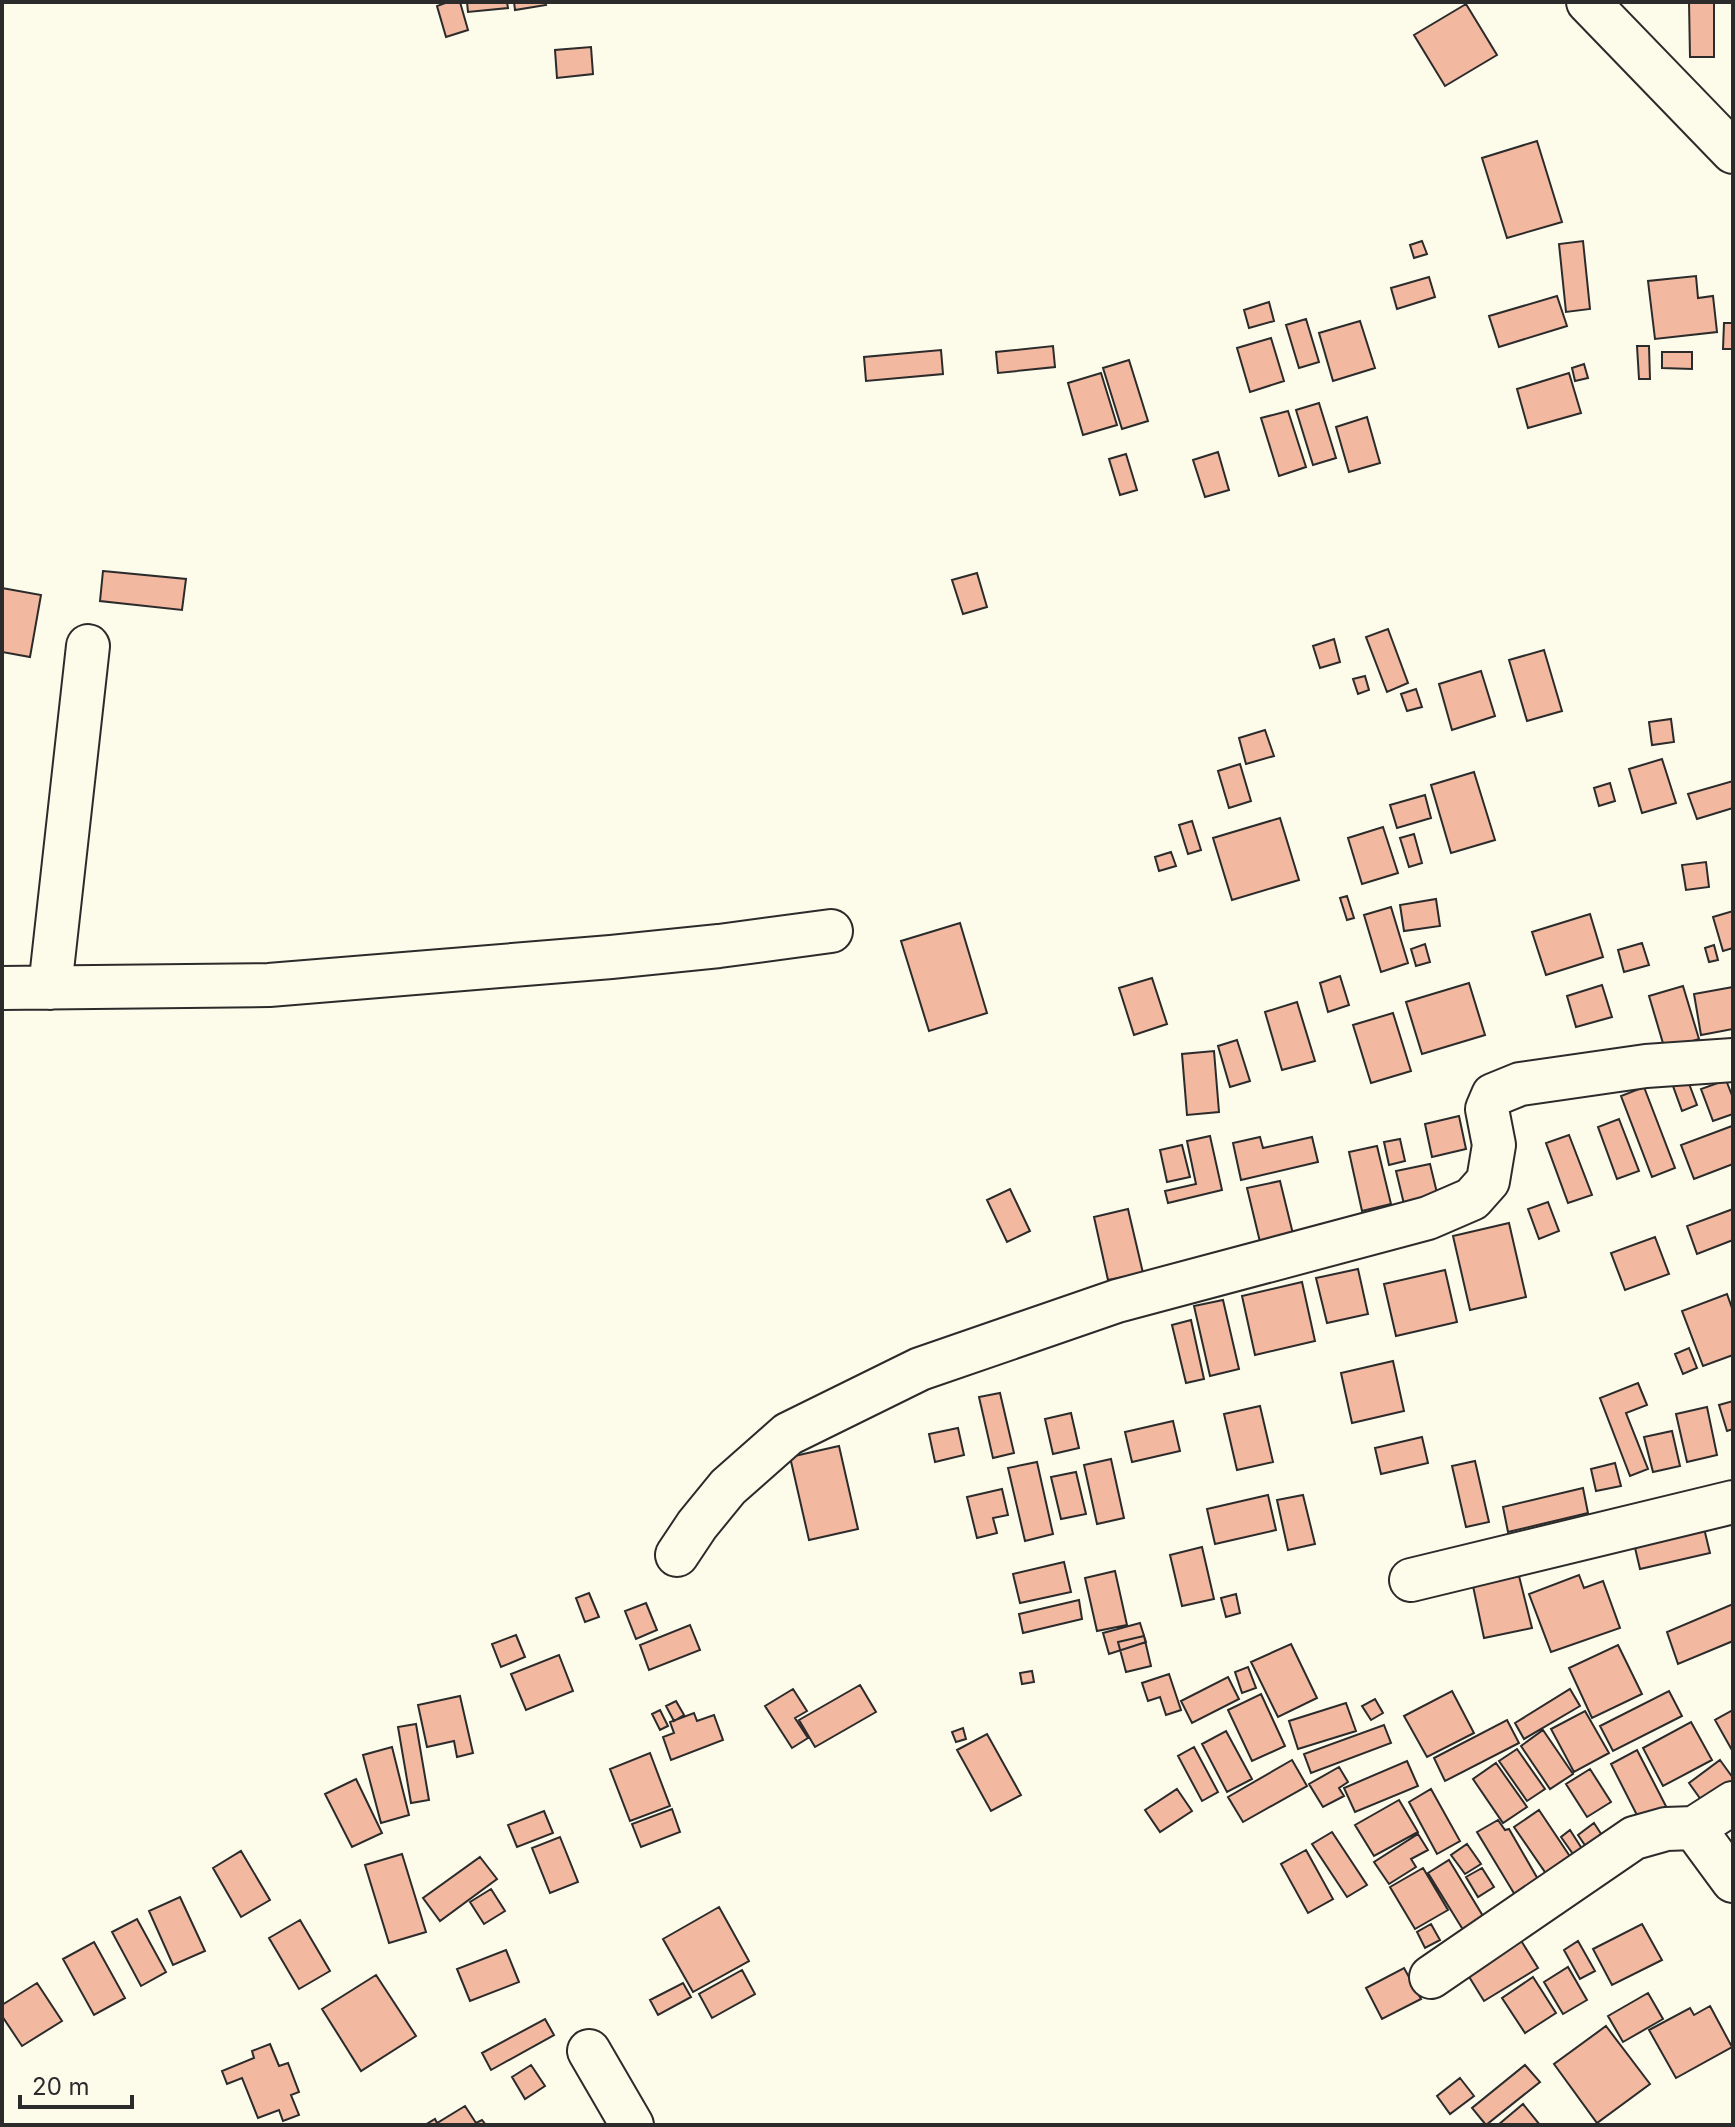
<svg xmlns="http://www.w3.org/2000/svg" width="1735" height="2127" viewBox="0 0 1735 2127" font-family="Inter,sans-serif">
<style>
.building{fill:#f2b8a0;stroke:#2b2b2b;stroke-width:2}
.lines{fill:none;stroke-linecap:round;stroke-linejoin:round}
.minor-casing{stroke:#2b2b2b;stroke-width:46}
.minor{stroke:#fdfbea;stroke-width:42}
</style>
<rect width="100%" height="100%" fill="#fdfbea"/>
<path class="building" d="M448,2h12l8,28 -22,7 -9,-31z
M467,2h40l1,6 -40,4z
M514,2h31l1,3 -31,5z
M1689,2h25v55h-24z
M1466,4l31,51 -52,31 -31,-51z
M591,47l2,27 -36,4 -2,-28z
M1537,141l25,81 -55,16 -25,-80z
M1422,241l5,13 -13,4 -4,-13z
M1583,241l7,68 -24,3 -7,-68z
M1696,276l2,22 15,-2 4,36 -62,7 -7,-58z
M1429,277l6,20 -38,12 -6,-21z
M1557,296l10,30 -68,21 -10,-31z
M1269,302l5,19 -25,7 -5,-18z
M1306,319l13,43 -20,6 -13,-43z
M1360,321l15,47 -42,13 -14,-48z
M1724,323h9v26h-10z
M1271,338l13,43 -34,11 -13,-44z
M1053,346l2,21 -57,6 -2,-21z
M1637,346h12l1,33h-11z
M941,350l2,24 -77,7 -2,-24z
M1662,352h30v17l-30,-1z
M1129,360l19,61 -26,8 -19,-61z
M1584,364l4,14 -13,3 -3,-13z
M1101,373l16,52 -34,10 -15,-52z
M1569,373l12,40 -53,15 -11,-39z
M1319,403l17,55 -23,7 -17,-55z
M1288,411l18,56 -27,9 -18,-58z
M1367,417l13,46 -31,9 -13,-45z
M1218,452l11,38 -24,7 -12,-37z
M1126,454l11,36 -17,5 -11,-36z
M103,571l83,8 -4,31 -82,-9z
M977,573l10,34 -24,7 -11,-34z
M2,588l39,7 -11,62 -28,-5z
M1388,629l20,54 -21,9 -21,-55z
M1334,639l6,23 -20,6 -7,-22z
M1544,650l18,61 -35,10 -18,-61z
M1481,671l14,45 -43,14 -13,-46z
M1365,676l4,14 -11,4 -5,-15z
M1416,689l6,18 -15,4 -6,-17z
M1671,719l3,23 -22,3 -3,-23z
M1265,730l9,26 -28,8 -7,-26z
M1662,759l14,44 -34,10 -13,-44z
M1240,764l11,37 -22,7 -11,-37z
M1474,772l21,68 -44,13 -20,-68z
M1733,781v27l-36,11 -9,-25z
M1610,783l5,18 -16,5 -5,-18z
M1425,795l6,23 -34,10 -7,-23z
M1280,818l19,62 -67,20 -19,-62z
M1192,821l9,29 -13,4 -9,-29z
M1383,827l15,46 -36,11 -14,-46z
M1414,834l8,29 -13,4 -9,-29z
M1171,852l5,14 -17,5 -4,-14z
M1706,862l3,25 -23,3 -4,-25z
M1347,896l7,22 -7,2 -7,-22z
M1436,899l4,27 -36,5 -4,-26z
M1391,907l17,56 -27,9 -17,-57z
M1733,911v37l-10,3 -10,-34z
M1590,914l13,43 -57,18 -14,-43z
M960,923l27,90 -58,18 -28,-90z
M1642,943l7,22 -25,7 -6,-22z
M1425,944l5,18 -14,4 -5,-17z
M1714,945l4,15 -9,2 -4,-14z
M1340,976l9,29 -21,7 -8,-29z
M1152,978l15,46 -33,11 -15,-47z
M1469,983l16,52 -63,19 -16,-52z
M1602,985l10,32 -36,10 -9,-31z
M1683,986l16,53 -34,11 -16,-54z
M1733,987v42l-32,6 -7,-41z
M1297,1002l18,59 -33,9 -17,-58z
M1393,1013l18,58 -40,12 -18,-58z
M1237,1040l13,41 -20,6 -12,-41z
M1214,1051l5,61 -32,3 -5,-61z
M1726,1080l7,18v16l-20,7 -12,-32z
M1688,1081l9,24 -15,6 -9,-25z
M1644,1087l31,81 -23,9 -31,-81z
M1459,1116l7,33 -34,8 -7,-33z
M1619,1119l20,52 -22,8 -19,-52z
M1732,1126l1,38 -39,15 -13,-34z
M1569,1135l23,60 -24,8 -22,-60z
M1210,1136l12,54 -54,13 -3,-12 31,-7 -9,-43z
M1260,1137l3,11 49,-11 6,25 -77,18 -8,-37z
M1400,1139l5,22 -16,4 -5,-23z
M1182,1145l8,32 -23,5 -7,-32z
M1377,1146l14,58 -29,7 -13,-59z
M1430,1164l8,33 -34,7 -8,-33z
M1280,1181l14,57 -33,8 -14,-58z
M1010,1189l20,42 -23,11 -20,-42z
M1548,1202l11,29 -20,8 -11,-30z
M1128,1209l15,64 -35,7 -14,-63z
M1733,1209v31l-36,14 -10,-28z
M1509,1223l17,74 -56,13 -17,-74z
M1655,1237l14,37 -44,16 -14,-37z
M1358,1269l10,45 -41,9 -11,-45z
M1445,1270l12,52 -61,14 -12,-52z
M1302,1282l13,59 -60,14 -13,-59z
M1727,1294l6,17v44l-30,11 -21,-55z
M1223,1300l16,69 -29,7 -16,-70z
M1191,1320l13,59 -18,4 -14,-58z
M1689,1348l8,20 -14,6 -8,-20z
M1393,1361l11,50 -52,12 -11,-50z
M1638,1383l9,22 -21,8 22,56 -18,7 -30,-78z
M1000,1393l14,60 -21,5 -14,-61z
M1733,1401v28l-6,2 -8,-26z
M1260,1406l13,56 -36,8 -13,-56z
M1707,1407l10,48 -30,7 -11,-48z
M1071,1413l8,35 -26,6 -8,-35z
M1173,1421l7,30 -48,11 -7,-30z
M958,1428l6,27 -29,7 -6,-28z
M1672,1431l8,35 -27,6 -9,-35z
M1422,1437l6,26 -47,11 -6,-26z
M839,1446l19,83 -49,11 -19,-83z
M1111,1459l13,59 -27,6 -13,-59z
M1475,1461l14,61 -23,5 -14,-61z
M1037,1462l16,72 -28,7 -17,-73z
M1615,1463l6,23 -25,5 -5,-22z
M1076,1472l10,42 -25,5 -10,-42z
M1583,1488l5,25 -80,19 -5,-25z
M1002,1489l6,26 -15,3 4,15 -20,5 -10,-41z
M1268,1495l8,35 -61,14 -8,-35z
M1303,1495l12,49 -27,6 -11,-50z
M1702,1520l8,33 -70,16 -8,-34z
M1202,1547l12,52 -32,7 -12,-51z
M1064,1562l7,30 -51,11 -7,-29z
M1115,1571l12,54 -30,6 -12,-53z
M1579,1575l5,13 19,-7 17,47 -69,24 -22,-58z
M1519,1576l13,52 -48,10 -11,-52z
M589,1593l10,24 -14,5 -9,-24z
M1236,1594l4,19 -14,4 -5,-19z
M1079,1600l3,19 -59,14 -4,-19z
M646,1603l11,27 -21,9 -11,-28z
M1733,1604v37l-55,23 -11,-32z
M1140,1623l6,19 -37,12 -6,-21z
M690,1625l10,25 -51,20 -9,-25z
M516,1635l9,22 -24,10 -9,-23z
M1144,1636l7,30 -25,6 -8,-30z
M1291,1644l26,54 -39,19 -27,-55z
M1618,1645l24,49 -50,24 -23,-50z
M559,1655l14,36 -47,19 -15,-36z
M1248,1667l8,21 -14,5 -7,-21z
M1032,1671l2,11 -12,2 -2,-11z
M1169,1674l12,36 -15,5 -6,-18 -12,4 -6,-18z
M1228,1677l11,22 -47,24 -11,-22z
M860,1685l16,27 -61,35 -16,-27z
M793,1689l14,22 -12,7 13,20 -16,10 -27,-42z
M1570,1689l10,17 -56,33 -9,-16z
M1452,1691l22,42 -47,24 -23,-41z
M1669,1691l13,25 -69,35 -13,-25z
M1261,1694l24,52 -33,15 -24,-51z
M460,1696l13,57 -16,4 -3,-16 -27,6 -9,-42z
M1375,1699l8,14 -12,7 -9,-14z
M676,1701l8,14 -10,6 -8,-15z
M1346,1703l10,28 -58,18 -9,-28z
M660,1710l8,16 -8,4 -8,-16z
M1733,1710v42l-18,-32z
M1585,1711l24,42 -35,19 -23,-43z
M694,1713l3,8 17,-6 9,25 -52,20 -8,-23 11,-4 -4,-11z
M1507,1720l12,23 -74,38 -11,-23z
M1691,1722l21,38 -49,26 -20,-38z
M416,1724l13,76 -18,3 -13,-76z
M1384,1725l7,18 -80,30 -7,-19z
M963,1728l3,11 -10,3 -4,-10z
M1543,1730l30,44 -23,15 -29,-43z
M1226,1731l26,48 -25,13 -25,-48z
M987,1734l34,61 -30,16 -34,-61z
M392,1747l17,68 -28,8 -18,-68z
M1194,1747l24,45 -16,9 -24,-45z
M1517,1749l28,40 -18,12 -28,-40z
M1637,1750l33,64 -27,13 -32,-63z
M650,1753l20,53 -40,15 -20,-52z
M1292,1760l15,26 -64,36 -15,-25z
M1720,1760l13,18v11l-26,19 -18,-25z
M1407,1761l11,25 -63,26 -11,-24z
M1496,1763l31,44 -24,16 -30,-44z
M1339,1767l9,15 -9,6 5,8 -21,11 -14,-23z
M1590,1769l21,33 -24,15 -21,-33z
M356,1779l26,54 -30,14 -27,-53z
M1177,1789l15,22 -32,21 -15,-22z
M1431,1789l29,52 -23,13 -28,-52z
M1399,1800l19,32 -44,24 -19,-31z
M672,1809l8,23 -39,15 -9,-23z
M1539,1810l32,48 -24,17 -33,-48z
M544,1811l9,22 -36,14 -9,-22z
M1498,1820l7,10 4,-1 30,52 -24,14 -38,-63z
M1594,1823l13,20 -16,11 -13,-19z
M1570,1830l18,28 -8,6 -19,-27z
M1332,1832l35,53 -20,12 -35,-53z
M1418,1834l10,16 -17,9 5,8 -27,17 -15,-22z
M560,1837l18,45 -28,11 -18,-45z
M1467,1844l14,20 -16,10 -14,-19z
M1306,1850l27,49 -25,14 -27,-49z
M241,1851l29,49 -29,17 -28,-49z
M402,1854l24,78 -37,11 -24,-78z
M480,1857l17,22 -57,42 -17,-23z
M1449,1860l37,61 -21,12 -37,-60z
M1423,1868l25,42 -33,19 -25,-42z
M1482,1868l12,19 -16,10 -12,-20z
M491,1889l14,22 -21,13 -14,-22z
M180,1897l25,54 -32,14 -24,-54z
M719,1907l30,54 -56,31 -30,-53z
M137,1919l29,53 -25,14 -29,-54z
M300,1920l30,51 -31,18 -30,-51z
M1431,1924l9,16 -15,8 -8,-16z
M1642,1924l20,36 -50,25 -19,-36z
M1517,1934l21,34 -54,33 -21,-34z
M1578,1941l17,30 -15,8 -16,-29z
M94,1942l31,56 -31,17 -31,-56z
M506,1950l13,32 -49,19 -13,-32z
M1568,1967l19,33 -24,14 -19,-32z
M1404,1968l17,31 -39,20 -16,-31z
M742,1970l13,24 -43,24 -13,-24z
M376,1975l40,61 -55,35 -39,-62z
M1533,1977l23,36 -31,20 -23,-35z
M37,1983l25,38 -40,25 -20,-30v-11z
M683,1983l8,14 -33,18 -8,-15z
M1648,1993l15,26 -40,23 -15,-26z
M1710,2006l22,41 -56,31 -27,-48 41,-22 4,7z
M545,2019l9,16 -63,35 -9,-17z
M1606,2026l44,58 -53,39 -43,-59z
M270,2044l9,22 9,-3 11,29 -8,3 8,20 -16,6 -4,-11 -21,8 -16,-40 -15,6 -5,-13 32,-13 -2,-7z
M531,2065l14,21 -20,13 -13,-22z
M1525,2065l15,17 -54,43 -14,-17z
M1460,2078l14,18 -24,18 -13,-18z
M1523,2104l17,21h-42z
M465,2106l11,17 6,-3 4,5h-61l10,-6 2,4z"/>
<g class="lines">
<defs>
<path id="minor" d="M1588,2l145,150
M2,988l267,-3 342,-28 108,-11 112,-15
M50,988l38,-342
M677,1555l20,-30 31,-38 60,-53 132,-65 197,-68 311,-83 44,-19 16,-18 6,-36 -7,-36 6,-14 27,-11 126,-18 87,-6
M1411,1580l322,-78
M1694,1828l39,-25
M1431,1977l203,-139 32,-9 28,-1 39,53
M589,2051l43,74"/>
</defs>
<use href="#minor" class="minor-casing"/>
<use href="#minor" class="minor"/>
</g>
<rect width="1735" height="2127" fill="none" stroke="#2b2b2b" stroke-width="8"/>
<path d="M20 2095v12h112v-12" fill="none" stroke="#2b2b2b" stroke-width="4"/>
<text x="32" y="2095" font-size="24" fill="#2b2b2b" stroke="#fdfbea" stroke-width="6" paint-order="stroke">20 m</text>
</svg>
